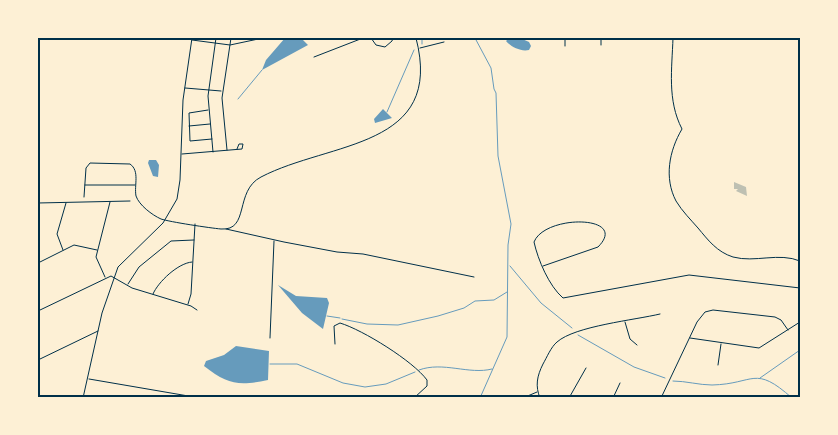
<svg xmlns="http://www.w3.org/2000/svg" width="838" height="435" viewBox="0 0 838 435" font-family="Montserrat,sans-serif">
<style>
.water{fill:#669bbc}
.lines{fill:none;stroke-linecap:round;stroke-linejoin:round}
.stream{stroke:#669bbc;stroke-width:1}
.building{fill:#bec0b2}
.minor{stroke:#003049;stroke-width:1}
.neatline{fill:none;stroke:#003049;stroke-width:2}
</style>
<rect width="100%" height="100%" fill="#fdf0d5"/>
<path class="water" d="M285,38h16l7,7 -46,25 4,-10z
M509,38h11l9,4 2,4 -2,4c-8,2 -18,-3 -23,-9z
M383,109l9,9 -17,5 -1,-4z
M149,160h7l3,5 -1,12 -5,-1 -5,-13z
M278,285l18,11 31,2 2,5 -6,26 -21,-16z
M236,346l33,5 -1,29c-29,6 -40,5 -64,-14l2,-5 18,-6z"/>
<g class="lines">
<path class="stream" d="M475,38l16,30 3,21 2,4 2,63 13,68 -3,21 -1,92 -27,61
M422,44v-6
M238,99l24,-29
M387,112l27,-62
M510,266l31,37 31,25
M327,316l13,2
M342,319l25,5 31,1 40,-9 26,-8 11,-7 19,-1 13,-8
M578,335l56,32 31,11
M270,364h27l46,19 22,4 21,-3 29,-12
M419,370c24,-9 50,5 73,-1
M760,378l40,-28
M673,381c13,0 26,4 39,4 43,-1 42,-21 80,13"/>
</g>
<path class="building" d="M734,182l12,5 1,9 -11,-5 2,-2h-4z"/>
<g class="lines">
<path class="minor" d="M371,38l5,7 9,2 7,-6 1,-3
M565,38v8
M601,38v7
M673,38c-1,31 -6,62 9,91 -13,22 -18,49 -6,72 6,10 15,19 22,27 10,12 19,24 35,29 22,6 46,-5 67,4
M192,40l38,5 33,-7
M420,48l24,-6
M314,57l49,-19
M185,88l36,3
M208,110l-19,3 1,28 22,-2
M189,126l21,-2
M227,150l-5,-52 9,-60
M213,152l-5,-56 8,-58
M182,154l60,-5 1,-5h-4l-2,5
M85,185h50
M84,197l2,-29 4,-5 40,1c10,7 4,21 6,32 3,9 16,19 25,23 9,3 49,9 60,10 29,2 13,-38 40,-52 69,-36 184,-28 155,-139
M38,203l92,-2
M226,229l58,13 53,10 26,2 111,23
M63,250l-6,-16 9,-31
M38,263l36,-18 23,5
M543,266l55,-19c32,-32 -53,-33 -64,-5 4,18 15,44 29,56l126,-23 111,13
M105,277l-9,-20 14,-55
M128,284l11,-17 32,-26 23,-1
M153,294c5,-12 25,-31 39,-32
M188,304l3,-10 4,-70
M38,311l73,-35 21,12 59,18 6,4
M625,322l5,17 7,6
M270,338l4,-97
M690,338l69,10 41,-26
M335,344l-1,-18 6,-3c23,7 73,38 87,57v6l-13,12
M38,360l60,-29
M718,365l3,-21
M89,379l111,19
M83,398l19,-85 16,-46 45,-44 14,-24 3,-19 3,-80 9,-62
M523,398l14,-6
M540,398c-5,-12 -3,-22 3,-34 4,-7 8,-17 14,-22 18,-16 78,-22 103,-28
M569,398l17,-30
M613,398l7,-15
M661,398l36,-76 8,-10 8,-2 62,7 6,3 7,10"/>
</g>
<rect width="838" height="435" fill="none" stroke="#fdf0d5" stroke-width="78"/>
<rect x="39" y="39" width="760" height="357" class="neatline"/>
</svg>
